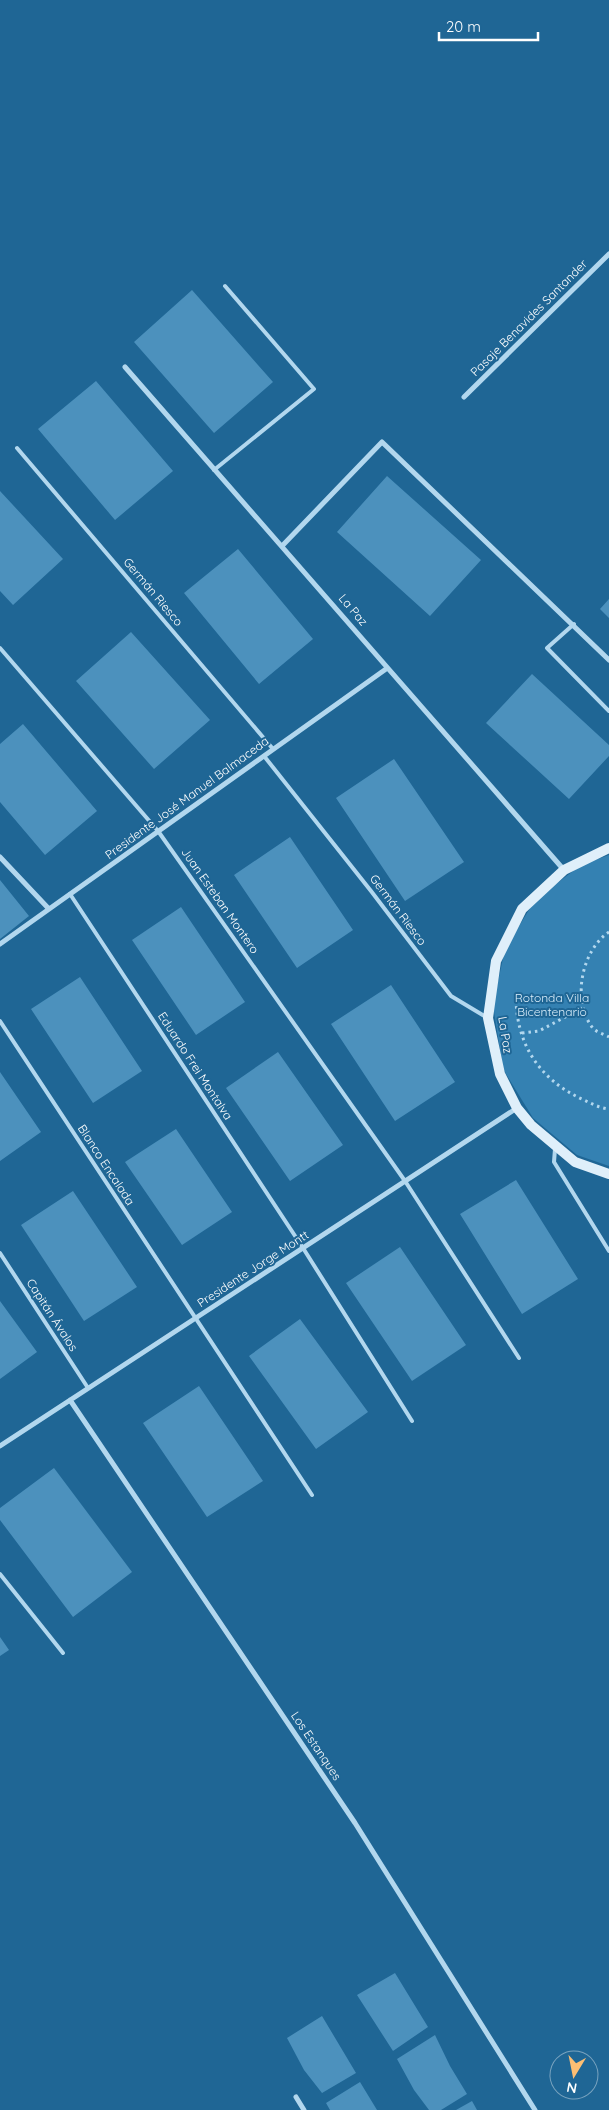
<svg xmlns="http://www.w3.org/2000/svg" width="609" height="2110" viewBox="0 0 609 2110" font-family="Quicksand,sans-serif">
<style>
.green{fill:#3481b2}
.building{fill:#4c91bd}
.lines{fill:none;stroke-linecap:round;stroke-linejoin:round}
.path{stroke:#b2d7ee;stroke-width:3;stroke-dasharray:2.5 4;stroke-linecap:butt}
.lane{stroke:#b2d7ee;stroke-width:4}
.street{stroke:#b2d7ee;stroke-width:5}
.secondary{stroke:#dfeffa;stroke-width:10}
.labels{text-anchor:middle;stroke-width:4;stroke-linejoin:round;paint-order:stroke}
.street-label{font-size:12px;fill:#fff;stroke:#1f6695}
.park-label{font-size:12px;fill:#d8edfa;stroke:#1f6695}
</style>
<rect width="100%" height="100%" fill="#1f6695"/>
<path class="green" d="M609,855v311l-32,-11 -44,-37 -30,-49 -10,-64 12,-56 30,-49 46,-35z"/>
<path class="building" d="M192,290l81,92 -59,51 -80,-91z
M96,381l77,90 -58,49 -77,-91z
M387,476l94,84 -51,56 -93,-84z
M0,491l63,68 -50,46 -13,-14z
M238,549l75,90 -54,45 -75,-91z
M609,599v19l-9,-9z
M131,632l79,88 -56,49 -78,-88z
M532,674l77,71v11l-40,43 -83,-76z
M23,724l74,87 -52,44 -45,-53v-58z
M394,759l70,103 -59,39 -69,-103z
M290,837l63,93 -56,38 -63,-93z
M0,880l29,36 -29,23z
M181,907l64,95 -49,33 -64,-95z
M80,977l62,94 -49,32 -62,-94z
M391,985l64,97 -60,39 -64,-97z
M278,1052l65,93 -53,36 -64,-93z
M0,1072l41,60 -41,29z
M176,1129l56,83 -50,33 -57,-83z
M516,1180l62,99 -56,35 -62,-100z
M73,1191l64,96 -53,34 -63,-96z
M400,1247l66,98 -54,36 -66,-98z
M0,1301l37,51 -37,27z
M300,1319l68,93 -52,37 -67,-93z
M199,1386l64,95 -56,36 -64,-94z
M54,1468l78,104 -59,45 -73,-97v-12z
M0,1637l9,13 -9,6z
M395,1973l33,54 -35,24 -36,-56z
M322,2016l34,57 -34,20 -18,-23 -17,-32z
M435,2035l15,31 17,28 -26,16h-12l-15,-20 -17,-31z
M360,2082l17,28h-47l-4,-7z
M472,2101l5,9h-21z"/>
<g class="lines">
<path class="path" d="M609,932c-28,19 -37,68 -17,95 3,5 12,7 17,10
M516,993c-1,50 23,87 68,107 8,4 16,8 25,9
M522,1033l17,-2 43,-23"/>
<path class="lane" d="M17,448l256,301
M214,470l100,-81 -89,-103
M574,624l-27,24 62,63
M0,648l158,183 247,350 114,177
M264,756l107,135 80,105 35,21
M70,894l233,354 109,173
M0,1021l312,474
M555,1149l-1,13 55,89
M0,1253l88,135
M0,1574l63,79"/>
<path class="street" d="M125,367l439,503
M464,397l145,-143
M283,545l99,-103 227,218
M0,857l49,52
M0,944l386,-275
M70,1400l285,423 180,287
M0,1446l517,-338
M296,2097l8,13"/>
<path class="secondary" d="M609,848l-45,22 -42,39 -26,52 -8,57 12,56 17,34 14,17 44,37 34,12"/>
</g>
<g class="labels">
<g class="street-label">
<text transform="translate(529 318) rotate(-45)" y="4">Pasaje Benavides Santander</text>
<text transform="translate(153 592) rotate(50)" y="4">Germán Riesco</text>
<text transform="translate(353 610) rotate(50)" y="4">La Paz</text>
<text transform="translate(187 798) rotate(-36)" y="4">Presidente José Manuel Balmaceda</text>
<text transform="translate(220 901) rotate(55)" y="4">Juan Esteban Montero</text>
<text transform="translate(398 910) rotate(53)" y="4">Germán Riesco</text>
<text transform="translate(505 1035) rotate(81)" y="4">La Paz</text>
<text transform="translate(195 1066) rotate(57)" y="4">Eduardo Frei Montalva</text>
<text transform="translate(106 1165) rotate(57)" y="4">Blanco Encalada</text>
<text transform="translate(253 1269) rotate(-33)" y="4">Presidente Jorge Montt</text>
<text transform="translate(52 1315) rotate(57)" y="4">Capitán Ávalos</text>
<text transform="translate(316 1746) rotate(56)" y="4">Los Estanques</text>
</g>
<g class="park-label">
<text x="552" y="1002">Rotonda Villa<tspan x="552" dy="14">Bicentenario</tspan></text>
</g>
</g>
<g transform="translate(574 2075) rotate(190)"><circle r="24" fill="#1f6695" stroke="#79a3bf"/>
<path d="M0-4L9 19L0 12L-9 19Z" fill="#fcbe73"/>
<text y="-8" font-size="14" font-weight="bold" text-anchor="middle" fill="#ffffff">N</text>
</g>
<path d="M439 32v8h99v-8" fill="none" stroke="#ffffff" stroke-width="2.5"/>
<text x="446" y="32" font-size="15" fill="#ffffff" stroke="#1f6695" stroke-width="4" paint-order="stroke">20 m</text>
</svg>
